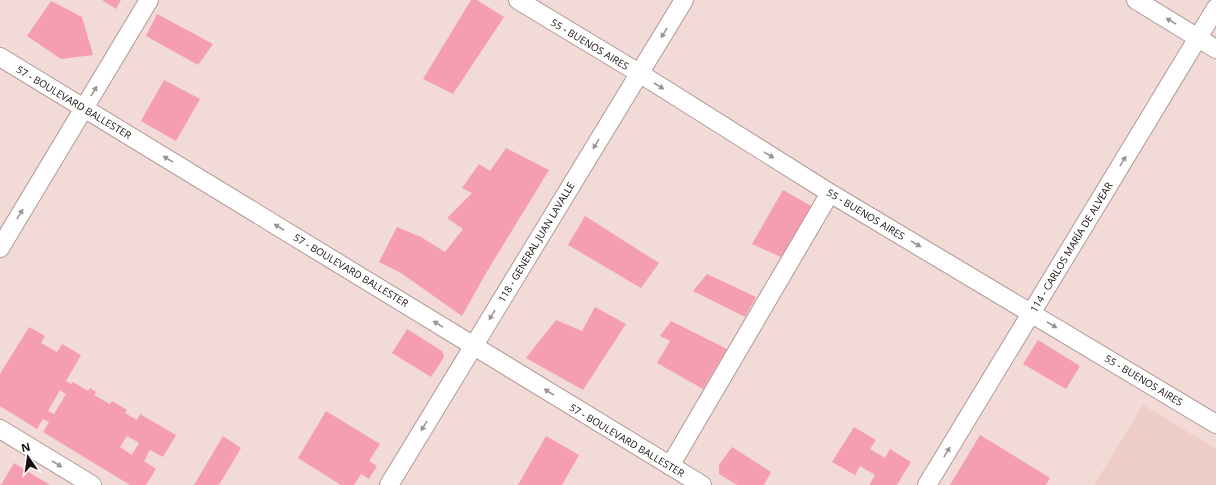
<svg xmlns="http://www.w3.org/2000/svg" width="1216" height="485" viewBox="0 0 1216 485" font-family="'Open Sans',sans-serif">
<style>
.built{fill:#eecdc7}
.building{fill:#f59eb1;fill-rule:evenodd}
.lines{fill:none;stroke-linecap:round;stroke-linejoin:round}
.street-casing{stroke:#b09995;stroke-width:20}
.street{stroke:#fff;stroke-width:18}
.oneway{fill:#979493}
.labels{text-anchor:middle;stroke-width:3.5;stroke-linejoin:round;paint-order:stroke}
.street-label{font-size:10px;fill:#18110f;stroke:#fff}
</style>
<rect width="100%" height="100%" fill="#f2dad6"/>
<path class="built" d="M1143,405l73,44v36h-122z"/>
<path class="building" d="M102,0h19l-5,9z
M471,0h6l27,17 -51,77 -30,-15z
M51,1l31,16 11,38 -32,4 -34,-23z
M157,14l56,30 -15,21 -52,-29z
M164,80l36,19 -24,42 -35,-20z
M506,148l43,22 -63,103 -24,43 -61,-43 -22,-11 18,-35 24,10 24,15 18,-23 -16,-11 25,-25 -10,-5 17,-24 11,7z
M783,190l30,17 -30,51 -31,-14z
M585,216l74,47 -18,25 -73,-43z
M707,274l49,23 -11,20 -52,-26z
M595,307l31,17 -43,66 -57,-32 30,-38 26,11z
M671,321l56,28 -24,40 -46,-26 13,-22 -10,-5z
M29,327l16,9 -4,7 16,9 5,-8 19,11 -15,26 5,3 2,-2 15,9 2,-3 6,4 -2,3 16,9 2,-3 15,9 -2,3 12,7 3,-6 36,21 -13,22 -13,-7 -6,11 12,8 -10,16h-16l-87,-53 6,-10 -6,-3 -6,10 -37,-23v-32zM60,390l6,4 -12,20 -6,-3zM127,436l12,7 -7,12 -12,-8z
M407,329l35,22 2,6 -13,20 -39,-24z
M1038,340l42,26 -14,23 -43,-25z
M326,411l54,33 -11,17 8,5 -8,13 -8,-5 -7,11h-13l-43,-27z
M854,427l22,13 -6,9 15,9 5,-9 21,13 -14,23h-27v-1l5,-9 -15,-9 -5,9 -23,-13z
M980,435l70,43 -4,7h-96z
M223,436l18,12 -22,37h-25z
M546,436l33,19 -17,30h-44z
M732,447l39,25 -7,13h-27l-18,-11v-9z
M14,463l36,22h-49z"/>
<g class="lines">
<defs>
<path id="street" d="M518,0l121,73 191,120 386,231
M1136,0l80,49
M0,57l702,428
M0,248l149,-248
M0,429l92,56
M670,466l160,-273
M389,485l295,-485
M927,485l289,-477"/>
</defs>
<use href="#street" class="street-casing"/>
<use href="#street" class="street"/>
</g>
<defs><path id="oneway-solid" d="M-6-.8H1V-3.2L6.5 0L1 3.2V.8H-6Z"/></defs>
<g class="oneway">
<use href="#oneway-solid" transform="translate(1171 21) rotate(-149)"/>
<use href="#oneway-solid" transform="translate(664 33) rotate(122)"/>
<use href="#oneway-solid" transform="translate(659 86) rotate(32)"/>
<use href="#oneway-solid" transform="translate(94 91) rotate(-59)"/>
<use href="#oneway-solid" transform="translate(596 144) rotate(121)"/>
<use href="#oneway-solid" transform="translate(769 155) rotate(32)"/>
<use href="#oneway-solid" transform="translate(168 159) rotate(-149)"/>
<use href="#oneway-solid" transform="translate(1123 161) rotate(-59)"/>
<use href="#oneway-solid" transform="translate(20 214) rotate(-59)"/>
<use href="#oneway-solid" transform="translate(279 227) rotate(-149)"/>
<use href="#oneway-solid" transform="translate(916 244) rotate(31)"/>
<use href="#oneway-solid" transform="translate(492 315) rotate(121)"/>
<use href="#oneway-solid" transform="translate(438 324) rotate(-149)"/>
<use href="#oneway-solid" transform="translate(1052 325) rotate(31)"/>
<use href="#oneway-solid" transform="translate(549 392) rotate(-148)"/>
<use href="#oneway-solid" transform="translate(424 426) rotate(121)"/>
<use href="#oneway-solid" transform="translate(947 452) rotate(-59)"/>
<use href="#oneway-solid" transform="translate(57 464) rotate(32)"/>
</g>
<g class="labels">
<g class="street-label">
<text transform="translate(590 44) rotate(31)" y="4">55 - BUENOS AIRES</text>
<text transform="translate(74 102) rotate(31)" y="4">57 - BOULEVARD BALLESTER</text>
<text transform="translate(866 214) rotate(31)" y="4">55 - BUENOS AIRES</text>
<text transform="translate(536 242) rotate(-59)" y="4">118 - GENERAL JUAN LAVALLE</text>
<text transform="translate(1071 247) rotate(-59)" y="4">114 - CARLOS MARÍA DE ALVEAR</text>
<text transform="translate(351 270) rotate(31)" y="4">57 - BOULEVARD BALLESTER</text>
<text transform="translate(1144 380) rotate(31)" y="4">55 - BUENOS AIRES</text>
<text transform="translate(627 440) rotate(31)" y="4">57 - BOULEVARD BALLESTER</text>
</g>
</g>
<g transform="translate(28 457) rotate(347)" stroke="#ffffff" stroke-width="3" paint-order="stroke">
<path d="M0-3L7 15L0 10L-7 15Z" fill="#18110f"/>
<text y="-6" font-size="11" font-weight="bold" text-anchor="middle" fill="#18110f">N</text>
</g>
</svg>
